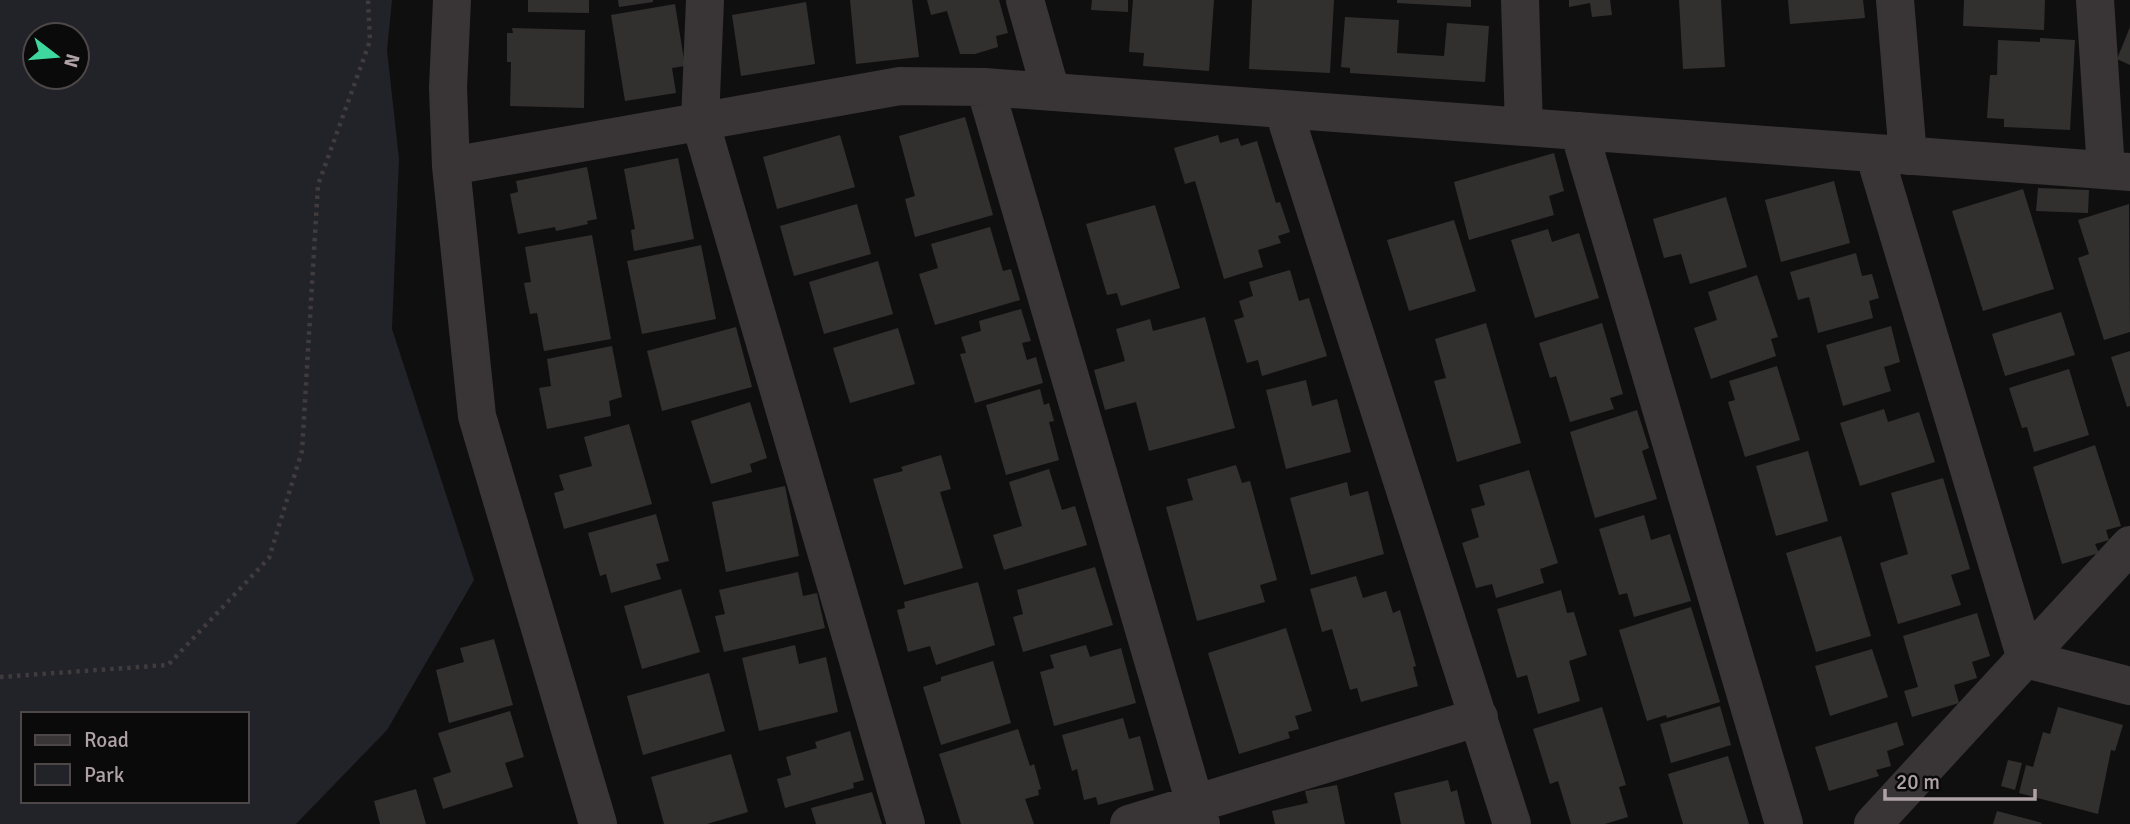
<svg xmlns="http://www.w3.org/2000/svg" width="2130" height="824" viewBox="0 0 2130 824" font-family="Signika,sans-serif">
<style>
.green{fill:#222229;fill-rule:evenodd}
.building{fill:#322f2f}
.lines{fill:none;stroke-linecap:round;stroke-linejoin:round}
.path{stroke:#403b3c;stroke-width:4.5;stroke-dasharray:3.5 5;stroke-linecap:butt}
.minor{stroke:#393536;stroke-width:38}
</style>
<rect width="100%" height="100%" fill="#100f0f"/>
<path class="green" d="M0,0h392l-5,50 12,109 -7,170 82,251 -87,150 -91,94h-296zM35,35h42v42h-42zM23,714h224v87h-224z"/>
<path class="building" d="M528,0h61v13l-61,-1z
M618,0h35v2l-34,5z
M850,0h62l7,57 -63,7z
M927,0h72l9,33 -12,3 2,11 -23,7h-15l-13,-43 -16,4z
M1092,0h36v12l-37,-2z
M1133,0h81l-5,71 -66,-5 1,-13 -15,-1z
M1252,0h82l-4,73 -81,-4z
M1397,0h74v7l-74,-4z
M1569,0h41l2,15 -20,2 -2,-14 -21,4z
M1679,0h42l4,67 -42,2z
M1788,0h75l2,18 -75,6z
M1964,0h81l-1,30 -81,-4z
M806,2l9,62 -74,12 -9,-61z
M675,4l10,62 -13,2 4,25 -51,8 -14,-86z
M1345,17l54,3 -2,33 47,3 3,-33 42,3 -4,56 -135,-9v-5l-9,-1z
M2130,27v38l-13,-6z
M512,28l73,2 -1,78 -74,-2 1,-44h-4v-29h6z
M2040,38l35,2 -5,90 -66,-3v-8l-17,-1 3,-43h7l1,-35 42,2z
M965,117l28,98 -78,22 -10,-38 10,-3 -16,-60z
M840,135l15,52 -78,22 -14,-52z
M1218,135l2,8 18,-5 3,8 16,-5 19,62 4,-1 10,30 -12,4 3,7 -23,7 5,17 -39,12 -29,-98 -10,3 -11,-36z
M1554,153l10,38 -15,5 5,19 -85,25 -15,-58z
M678,158l16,81 -60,12 -3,-21 4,-1 -11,-60z
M587,167l10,52 -10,2 1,3 -32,7 -1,-4 -37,7 -8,-40 8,-2 -2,-11z
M1834,181l16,62 -69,19 -16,-62z
M2038,188l51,2 -1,23 -52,-2z
M2023,189l31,100 -71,22 -31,-100z
M1726,197l21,70 -57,17 -9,-30 -17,4 -11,-39z
M857,204l14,50 -77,22 -14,-50z
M2129,204l1,128 -26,8 -26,-82 11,-4 -11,-34z
M1155,205l25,83 -59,18 -4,-13 -10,2 -21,-71z
M1454,220l22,71 -67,20 -22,-71z
M990,227l13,44 8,-2 9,31 -85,25 -16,-51 19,-6 -7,-24z
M1548,229l4,13 27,-9 20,65 -64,20 -24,-78z
M592,235l19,104 -67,12 -7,-38 -7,1 -6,-31 7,-1 -6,-35z
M701,245l15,74 -74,15 -15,-73z
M1856,253l6,23 10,-2 7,24 -10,3 4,17 -55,15 -9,-36 -11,3 -8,-28z
M878,261l15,53 -69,20 -15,-52z
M1290,270l9,31 10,-3 18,58 -65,20 -4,-16 -11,3 -13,-43 10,-3 -5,-16 14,-5 -4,-14z
M1757,275l21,62 -7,2 5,17 -65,23 -17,-51 23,-8 -9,-28z
M1021,309l10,32 -9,2 5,17 9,-3 7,26 -68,20 -15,-49 6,-1 -5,-16 20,-6 -2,-10z
M2061,312l14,43 -70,21 -13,-42z
M1205,317l30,111 -86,23 -13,-49 -31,8 -11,-40 31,-9 -9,-32 34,-10 3,12z
M1486,323l35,120 -64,19 -23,-81 12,-3 -11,-39z
M1602,323l21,71 -13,4 4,11 -44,13 -14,-46 -6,2 -11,-35z
M1891,326l9,36 -16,5 7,24 -48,15 -17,-61z
M736,327l16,60 -90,24 -15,-60z
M898,328l17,56 -65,19 -17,-55z
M612,346l10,51 -13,4 2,15 -64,13 -8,-41 12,-2 -4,-27z
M2130,351v55l-3,1 -16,-50z
M1777,366l23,74 -55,17 -17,-55 7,-2 -6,-19z
M2069,369l20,66 -55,17 -7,-25 -5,1 -13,-40z
M1306,380l6,26 25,-7 14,53 -65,17 -20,-79z
M1040,389l4,16 5,-2 5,18 -5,1 10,38 -53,15 -20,-70z
M750,402l17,56 -17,6 2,8 -41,12 -20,-63z
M1884,409l4,13 31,-10 16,50 -75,24 -20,-63z
M1637,410l12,38 -7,3 15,48 -62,19 -25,-86z
M629,424l23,80 -88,25 -10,-36 10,-3 -5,-15 33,-9 -8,-29z
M2095,445l26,81 -15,4 3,10 -14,4 4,9 -37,11 -29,-97z
M1808,451l20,70 -52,15 -20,-70z
M941,455l10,34 -11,3 23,76 -59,17 -31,-106 30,-8 -2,-4z
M1236,465l6,18 8,-2 27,99 -17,5 5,17 -68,19 -31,-114 27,-7 -6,-21z
M1049,469l13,41 13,-4 12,39 -83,25 -11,-35 29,-9 -13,-44z
M1529,470l29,93 -18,6 4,14 -48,15 -4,-14 -16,4 -14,-45 17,-6 -8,-28 14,-4 -6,-20z
M1943,478l27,91 -19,6 10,30 -63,19 -18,-61 28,-9 -17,-61z
M1347,482l3,14 18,-5 16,63 -73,21 -21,-77z
M785,486l14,70 -73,16 -14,-70z
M656,514l13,47 -13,3 5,15 -50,14 -5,-19 -6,2 -12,-43z
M1644,515l7,25 19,-6 21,67 -57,16 -7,-24 -8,2 -20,-66z
M1841,536l30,100 -55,16 -30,-99z
M1095,567l18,58 -90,27 -10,-35 10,-3 -6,-24z
M798,572l5,24 14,-3 8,35 -101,24 -9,-36 10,-2 -6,-24z
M1356,576l7,22 23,-7 7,22 7,-3 16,56 -3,1 5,19 -57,16 -4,-14 -7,2 -18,-61 -10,3 -12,-43z
M978,582l17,63 -59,20 -6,-19 -22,6 -11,-42 8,-2 -1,-6z
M681,589l19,63 -58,17 -18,-63z
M1561,590l6,23 7,-1 13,43 -18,6 11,40 -42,13 -11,-39 -10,3 -20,-69z
M1691,607l29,95 -53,16 -1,-3 -19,6 -28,-91z
M1977,613l13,43 -18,6 5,16 -23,7 5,18 -47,14 -8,-26 14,-4 -15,-51z
M1286,628l26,83 -17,5 4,13 -11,3 2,6 -51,16 -31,-101z
M494,639l19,66 -64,18 -13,-53 28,-8 -4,-14z
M795,645l4,19 27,-7 12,55 -79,19 -17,-73z
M1086,645l4,12 31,-9 15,55 -82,23 -14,-54 14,-4 -4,-13z
M1872,649l16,48 -58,19 -15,-50z
M993,661l18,62 -70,22 -18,-58 18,-6v-4z
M709,673l16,58 -82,24 -16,-59z
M1720,706l11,39 -60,18 -11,-39z
M1602,707l24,78 -7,2 9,30 -23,7h-34l-13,-43 -8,3 -17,-55z
M2058,707l65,18 -8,26 -4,-1 -13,64 -79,-21 7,-28 7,2 10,-35 7,2z
M510,711l14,46 -19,6 8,24 -70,22 -10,-31 18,-6 -13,-39z
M1123,718l6,21 11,-3 14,54 -56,15 -2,-8 -12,3 -7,-31 -5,2 -10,-36z
M1897,722l7,23 -17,6 4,15 -15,4 3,6 -50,15 -14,-44z
M1018,729l12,37 4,-2 7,25 -3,1 1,5 -14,4 9,25h-73l-22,-70z
M850,731l14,49 -11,3 1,5 -69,20 -8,-29 14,-4 -5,-18 31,-9 -2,-6z
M731,754l17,58 -41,12h-43l-13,-47z
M1728,756l21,68h-66l-15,-50z
M2008,760l14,3 -7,27 -14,-4z
M1448,780l3,12 6,-2 8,34h-64l-7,-31z
M1337,785l8,39h-70l-3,-13 36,-8 -3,-12z
M416,789l10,35h-46l-6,-23z
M872,792l10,32h-66l-5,-16z
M1997,811l45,12 -1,1h-48z"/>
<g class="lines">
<path class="path" d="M0,677l168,-12 101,-107 33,-107 16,-266 52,-144 -2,-41"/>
<path class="minor" d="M452,0l-4,88 3,78 26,250 121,408
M705,0l-5,121 206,703
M1025,0l26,92
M1520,0l4,127
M1895,0l13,156
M2095,0l11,170
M985,87l216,737
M1283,109l229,715
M1579,131l205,693
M1874,153l152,506 104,27
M451,166l449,-80 85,1 1145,85
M1129,824l350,-107
M1873,824l257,-279"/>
</g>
<rect x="21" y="712" width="228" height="91" fill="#0b0a0a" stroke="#4d4748" stroke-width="2"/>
<rect x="35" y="735" width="35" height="10" fill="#393536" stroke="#4d4748" stroke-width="2"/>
<text x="84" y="747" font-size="21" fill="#afa2a6">Road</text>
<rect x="35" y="764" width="35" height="21" fill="#222229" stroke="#4d4748" stroke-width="2"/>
<text x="84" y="782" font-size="21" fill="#afa2a6">Park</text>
<g transform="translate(56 56) rotate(106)"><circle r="33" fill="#0b0a0a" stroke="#4d4748" stroke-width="2"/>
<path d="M0-5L12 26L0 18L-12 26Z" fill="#3ed89f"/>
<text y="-10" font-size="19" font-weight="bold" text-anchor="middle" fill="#afa2a6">N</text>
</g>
<path d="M1885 789v10h150v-10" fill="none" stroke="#afa2a6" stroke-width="3.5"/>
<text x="1896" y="789" font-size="21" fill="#afa2a6" stroke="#0b0a0a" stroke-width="5" paint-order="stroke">20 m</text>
</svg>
